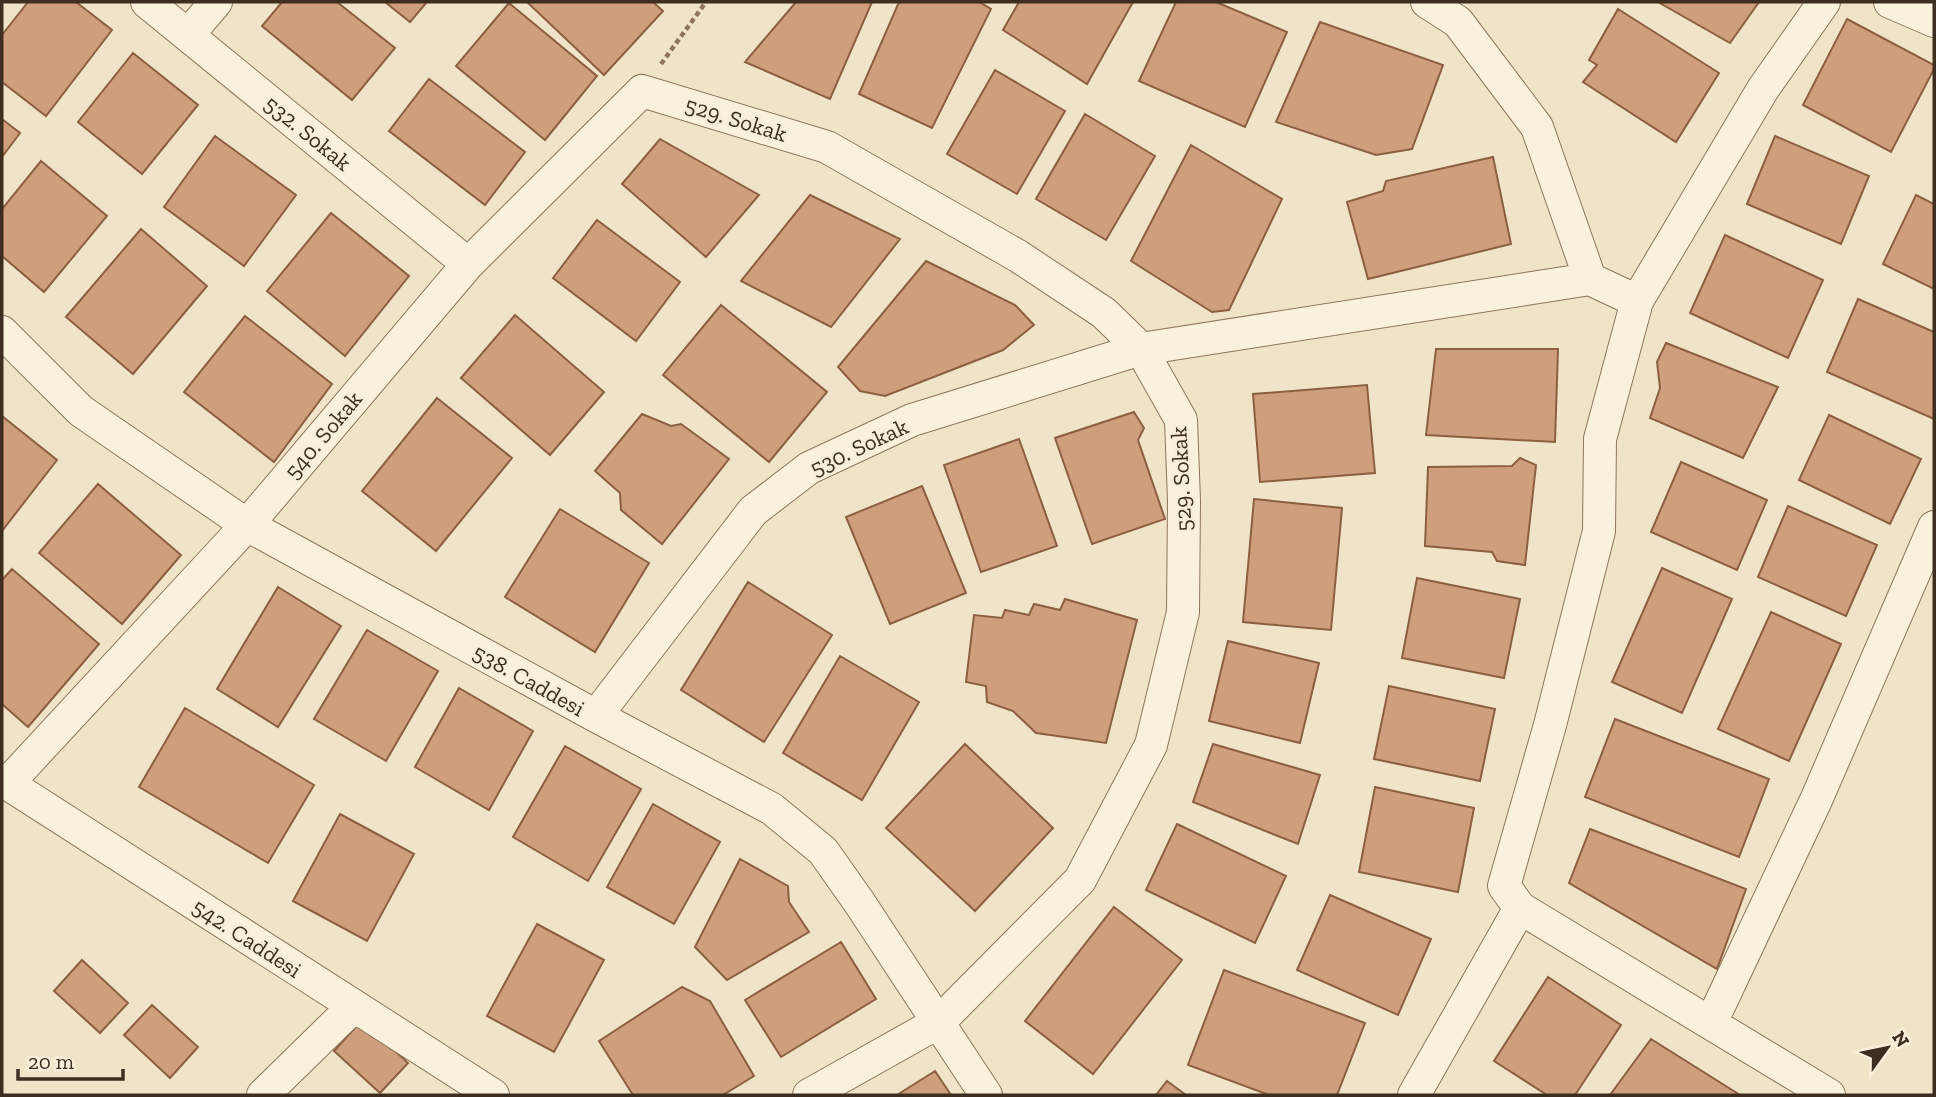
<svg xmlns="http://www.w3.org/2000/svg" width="1936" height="1097" viewBox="0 0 1936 1097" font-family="'Zilla Slab',serif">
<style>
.building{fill:#cf9f7d;stroke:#8d5f41;stroke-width:2}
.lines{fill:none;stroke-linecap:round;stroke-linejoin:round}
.minor-casing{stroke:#8d765c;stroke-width:34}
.path{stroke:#8d765c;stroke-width:4.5;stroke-dasharray:5 3.5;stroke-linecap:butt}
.minor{stroke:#faf1dc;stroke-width:32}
.labels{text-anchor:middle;stroke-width:5;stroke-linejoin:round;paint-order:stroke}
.street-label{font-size:23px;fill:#3d2e20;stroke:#f7eed8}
</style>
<rect width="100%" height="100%" fill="#f0e4c8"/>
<path class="building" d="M28,2h48l36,28 -66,86 -44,-34v-47z
M282,2h55l58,46 -43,52 -90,-74z
M385,2h42l-17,20z
M527,2h126l10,9 -59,64z
M796,2h76l-42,97 -85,-37z
M899,2h80l12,7 -59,119 -73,-34z
M1019,2h114l-46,82 -84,-54z
M1176,2h40l71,30 -42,95 -106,-46z
M1658,2h101l-29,41z
M509,3l88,73 -52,64 -89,-74z
M1618,9l101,64 -43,69 -93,-60 14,-17 -8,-5z
M1847,19l87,46v4l-43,83 -88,-47z
M1320,22l123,43 -31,84 -36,6 -100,-33z
M133,53l65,52 -56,69 -64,-52z
M995,70l70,41 -48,83 -70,-40z
M429,79l96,73 -40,53 -96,-74z
M1085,114l70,42 -49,84 -70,-41z
M2,119l18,14 -18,24z
M215,136l81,59 -52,71 -80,-59z
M1775,136l94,40 -28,68 -94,-40z
M660,139l99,56 -53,62 -84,-73z
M1191,145l91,54 -53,111 -17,2 -81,-51z
M1493,157l18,87 -143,35 -21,-77 36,-11 3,-10z
M41,161l66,55 -63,76 -42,-36v-47z
M810,195l90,44 -69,88 -90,-46z
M1916,195l18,9v85l-51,-25z
M331,213l78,63 -64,80 -78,-65z
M597,220l83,62 -44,59 -83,-63z
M141,229l66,57 -74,88 -67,-57z
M1725,235l98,45 -35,78 -98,-45z
M926,261l89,44 19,20 -31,25 -118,46 -25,-5 -22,-24z
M1858,299l76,33v87l-107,-47z
M721,305l106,87 -58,70 -106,-87z
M515,315l89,77 -54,63 -89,-77z
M245,316l87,68 -58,78 -90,-70z
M1666,343l112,44 -35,71 -93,-40 10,-30 -3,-26z
M1436,349h122l-3,93 -129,-7z
M1367,385l8,88 -115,9 -7,-88z
M437,398l75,60 -76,93 -74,-60z
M1134,412l10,16 -6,12 27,79 -73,25 -37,-106z
M642,414l29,12 10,-2 48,35 -67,85 -41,-34 -1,-17 -25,-22z
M1829,415l92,44 -31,65 -91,-44z
M2,416l55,44 -55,71z
M1019,439l38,107 -76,26 -37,-107z
M1520,458l16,7 -11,100 -28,-4 -5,-9 -67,-6 3,-79 84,-1z
M1681,462l86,38 -30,70 -86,-38z
M98,484l83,71 -59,69 -83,-71z
M922,486l44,107 -76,31 -44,-107z
M1254,499l88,9 -11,122 -88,-8z
M1788,506l89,39 -31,71 -88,-39z
M560,509l89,54 -54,89 -90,-55z
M1662,568l70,31 -50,114 -70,-31z
M12,569l87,75 -71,83 -26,-23v-124z
M1417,578l103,21 -16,79 -102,-20z
M748,582l84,53 -68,107 -83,-52z
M278,587l63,39 -63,101 -61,-38z
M1065,599l72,21 -31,123 -70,-10 -23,-22 -26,-9 -1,-16 -20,-4 8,-67 28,3 3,-8 24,5 5,-11 26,6z
M1771,612l70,32 -52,117 -71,-32z
M367,630l71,41 -52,90 -72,-42z
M1228,641l91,22 -19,80 -91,-22z
M840,656l79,46 -57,98 -79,-47z
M1389,686l106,23 -15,72 -106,-22z
M459,688l74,43 -44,79 -74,-43z
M185,708l129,77 -46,78 -129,-76z
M1615,719l154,60 -30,78 -154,-60z
M965,744l88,84 -78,83 -89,-83z
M1213,744l107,31 -22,69 -105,-42z
M565,746l76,43 -53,92 -75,-44z
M1375,787l99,21 -16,84 -99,-20z
M653,804l67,38 -46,82 -67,-37z
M340,814l74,40 -47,87 -74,-40z
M1177,824l109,52 -31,67 -109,-53z
M1590,829l156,60 -29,80 -148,-86z
M740,859l48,27 1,16 20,30 -82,48 -32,-33z
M1330,895l101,44 -33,76 -101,-45z
M1114,907l68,53 -89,114 -68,-53z
M537,924l67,36 -50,92 -67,-36z
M841,942l35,57 -95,58 -36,-57z
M82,960l46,43 -28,30 -46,-42z
M1224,970l141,53 -28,72h-68l-81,-30z
M1548,977l73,48 -46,70h-28l-53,-34z
M682,987l28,14 44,75 -31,19h-90l-34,-54z
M152,1005l46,42 -28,31 -46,-43z
M362,1020l46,43 -28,30 -46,-42z
M1651,1039l89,56h-130z
M935,1071l16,24h-54z
M1167,1081l19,14h-30z"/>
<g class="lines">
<defs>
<path id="minor" d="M147,2l321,262
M1890,2l44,19
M188,35l28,-33
M1637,301l126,-212 61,-87
M2,332l79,79 166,114 349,191 176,93 51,42 36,51 127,193
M596,716l157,-205 56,-43 103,-48 229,-71 449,-70
M2,780l491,315
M7,784l240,-259 221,-261 174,-173 185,56 191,109 86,57 37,36 40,71 3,81 -1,111 -32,133 -71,135 -141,142 -130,73
M1520,908l309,187
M1711,1023l106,-225 117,-271
M263,1095l91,-89
M1414,1095l106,-187 -16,-22 46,-161 49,-194 1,-92 37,-138 -47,-22 -53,-152 -79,-105 -31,-20"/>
</defs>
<use href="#minor" class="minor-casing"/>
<path class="path" d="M661,64l45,-62"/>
<use href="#minor" class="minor"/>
</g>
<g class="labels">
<g class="street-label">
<text transform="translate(736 119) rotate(17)" y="8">529. Sokak</text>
<text transform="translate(308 133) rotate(39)" y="8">532. Sokak</text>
<text transform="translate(323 435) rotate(-50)" y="8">540. Sokak</text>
<text transform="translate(859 447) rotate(-25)" y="8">530. Sokak</text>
<text transform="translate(1181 479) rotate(-93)" y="8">529. Sokak</text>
<text transform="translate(529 680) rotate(29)" y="8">538. Caddesi</text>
<text transform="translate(247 938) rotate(33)" y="8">542. Caddesi</text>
</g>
</g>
<rect width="1936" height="1097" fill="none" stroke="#3d2e20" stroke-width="7"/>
<g transform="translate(1887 1048) rotate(57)" stroke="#f7eed8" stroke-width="5" paint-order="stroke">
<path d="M0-5L12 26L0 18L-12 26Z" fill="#3d2e20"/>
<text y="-10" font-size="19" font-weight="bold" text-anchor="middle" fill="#3d2e20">N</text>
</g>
<path d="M18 1069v10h105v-10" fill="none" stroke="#3d2e20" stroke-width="3.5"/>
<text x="28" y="1069" font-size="21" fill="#3d2e20" stroke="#f7eed8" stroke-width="5" paint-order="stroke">20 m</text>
</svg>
